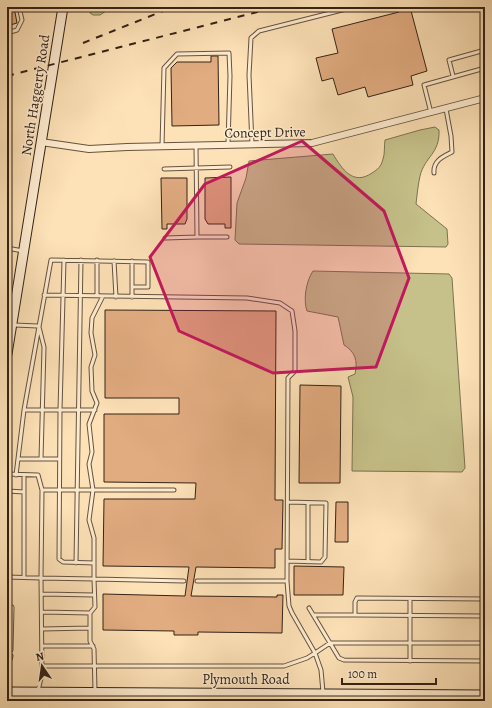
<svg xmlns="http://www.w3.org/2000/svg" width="492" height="708" viewBox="0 0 492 708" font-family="Alegreya,serif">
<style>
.green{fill:#c6c18a;stroke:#7c7250}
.building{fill:#e2ac81;stroke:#332317}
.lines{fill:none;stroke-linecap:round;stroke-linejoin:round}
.lane-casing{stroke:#66523f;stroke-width:5}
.street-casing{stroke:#66523f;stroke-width:8}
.secondary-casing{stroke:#332317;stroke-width:11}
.lane{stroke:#feecd0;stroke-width:3}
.street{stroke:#feecd0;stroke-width:6}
.secondary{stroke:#feecd0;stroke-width:9}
.rail{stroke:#332317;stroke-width:2;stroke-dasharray:7 7;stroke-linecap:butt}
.marked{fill:#c2185b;fill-opacity:0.2;stroke:#c2185b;stroke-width:3;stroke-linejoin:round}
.labels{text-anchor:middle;stroke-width:3;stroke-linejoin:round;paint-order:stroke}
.street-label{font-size:14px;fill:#332317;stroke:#feecd0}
</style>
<rect width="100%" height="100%" fill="#fde1b7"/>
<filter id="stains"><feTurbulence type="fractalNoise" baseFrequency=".005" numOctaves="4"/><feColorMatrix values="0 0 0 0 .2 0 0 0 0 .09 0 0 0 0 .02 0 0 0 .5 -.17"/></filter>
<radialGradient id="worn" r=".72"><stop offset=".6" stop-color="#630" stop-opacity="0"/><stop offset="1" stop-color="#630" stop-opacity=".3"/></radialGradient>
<path class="green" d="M91,7h21l-12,8h-7l-3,-2z
M435,127l4,3c1,24 -14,26 -19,46 -2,9 -3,19 -4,28l31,25 1,15 -2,3 -207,-3 -4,-4 2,-37 9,-25 3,-17 84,-7c9,15 20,32 39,19 6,-4 9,-6 11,-14 2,-5 1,-13 2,-19l35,-10z
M313,271l136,3 3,4 13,190 -3,4 -110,-1 1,-74 -5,-20 7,-3c3,-14 0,-22 -11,-29l-6,-28 -31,-6c-4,-11 -1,-30 6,-40z"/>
<path class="building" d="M7,7h7l3,16 -10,3z
M398,7h12l17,64 -16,5 2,9 -45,12 -3,-10 -27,8 -5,-17 -11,3 -6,-23 22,-5 -6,-24 67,-17z
M211,56h7l1,69 -47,1 -1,-58 6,-6h34z
M231,177v51h-6v-4h-17l-3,-5v-41z
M161,178h26v41l-2,5h-18v5h-5z
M105,310l171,1 -1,189h8l-1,49h-7v19l-79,-1 -5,29 86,1v-2h6l-1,38 -84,-1v3h-24v-4l-71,-1v-36l82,2 4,-29 -86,-1 1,-67h91l1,-16 -92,-1v-68h75v-16h-74z
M300,385l41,1 -1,97h-41z
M336,502h12v40h-13z
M294,566l50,1 -1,28h-49z"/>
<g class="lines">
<defs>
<path id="lane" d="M7,33l10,-3 5,-10 -3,-13
M453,76l-4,-16 36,-10
M431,113l-7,-28 61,-17
M252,144l-3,-69 2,-37 8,-7 95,-24
M162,146l2,-78 13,-14 52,-1 1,23 -2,68
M196,146l1,91h30
M164,169l66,-2
M434,173c-1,-12 8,-16 18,-21l-1,-16 -5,-27
M165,238l32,-1
M7,248l16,3
M64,260l-4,150 -1,149 4,3 31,1
M97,260v36
M114,261l2,36
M132,261v26
M103,296l-11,22 -1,15 4,22 -4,12 1,24 5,12 -8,21 3,28 -3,12 4,26 -4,30 5,18v41l90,2
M14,325l24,1
M24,411v-1h71
M18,459h23l3,-112 -5,-20
M41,459h18
M7,474l31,1 4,15 -1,88 53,1 1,28 -5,6v28l4,8 1,42
M16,475l8,-65 27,-150 97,2v25h-16v10
M42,490h132
M7,508l1,-17 16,1v-17
M287,561l34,1 4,-5 1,-54 -38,-1
M308,562v-59
M76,563l5,-303
M7,577l34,1 1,96 -4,17
M24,577v-85
M197,581h90
M42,594l52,1
M309,608l21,35h155
M42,612l48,1
M314,615h41v-13l2,-4 128,1
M355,615l130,1
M42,629l48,-1
M42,646h51
M11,650l1,-43
M410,661v-62
M42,666h242l23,-8 8,-5 -23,-40 -3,-7 -2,-25 1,-203 7,-7v-40l-3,-20 -12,-8 -33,-5 -203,-3
M7,669l4,-13
M323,692l-2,-22 -6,-17 15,-10 9,15 5,2 141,1"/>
<path id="street" d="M41,142l48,7 38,-2 185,-4 173,-45
M71,693l2,8"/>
<path id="secondary" d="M7,354l56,-347
M7,692l478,3"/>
</defs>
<use href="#lane" class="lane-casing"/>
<use href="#street" class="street-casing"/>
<use href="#secondary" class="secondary-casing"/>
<use href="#lane" class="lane"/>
<use href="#street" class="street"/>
<use href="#secondary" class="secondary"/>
<path class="rail" d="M83,43l90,-36
M7,76l270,-69"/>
</g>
<path class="marked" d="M302,141l82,70 25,67 -33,89 -103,6 -94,-42 -29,-74 55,-73z"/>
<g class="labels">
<g class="street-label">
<text transform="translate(35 95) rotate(-81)" y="5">North Haggerty Road</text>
<text transform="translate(265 132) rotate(-1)" y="5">Concept Drive</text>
<text x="246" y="684">Plymouth Road</text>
</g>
</g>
<rect width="492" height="708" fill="none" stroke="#fde1b7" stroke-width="24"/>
<rect x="8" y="8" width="476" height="692" fill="none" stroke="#332317" stroke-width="2"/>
<rect x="12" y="12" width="468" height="684" fill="none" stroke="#332317"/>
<g transform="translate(42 666) rotate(347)" stroke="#feecd0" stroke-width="3" paint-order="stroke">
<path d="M0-3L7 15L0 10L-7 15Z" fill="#332317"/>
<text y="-6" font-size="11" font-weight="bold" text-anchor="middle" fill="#332317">N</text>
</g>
<path d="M342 678v6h94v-6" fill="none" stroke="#332317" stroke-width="2"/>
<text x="348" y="678" font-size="12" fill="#332317" stroke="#feecd0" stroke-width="3" paint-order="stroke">100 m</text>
<rect width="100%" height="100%" filter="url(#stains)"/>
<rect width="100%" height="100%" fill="url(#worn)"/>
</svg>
